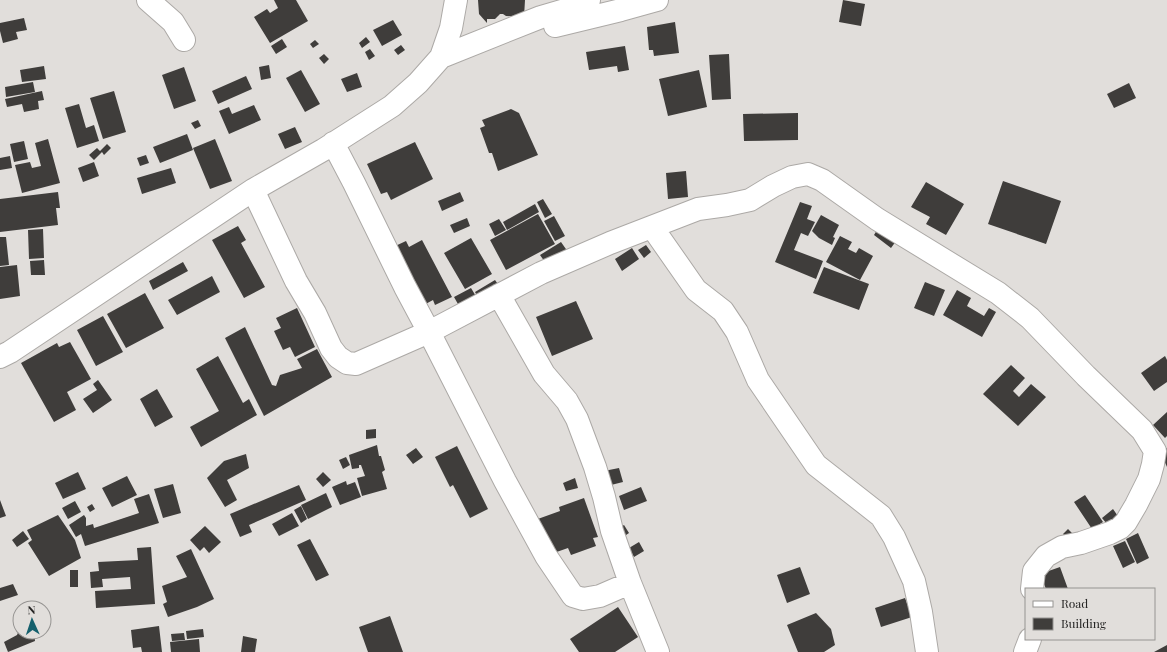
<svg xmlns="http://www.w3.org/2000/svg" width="1167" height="652" viewBox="0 0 1167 652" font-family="'Playfair Display',serif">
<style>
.building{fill:#3f3d3b}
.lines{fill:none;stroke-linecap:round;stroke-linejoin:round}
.street-casing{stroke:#aca9a6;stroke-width:24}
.street{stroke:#fff;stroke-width:22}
</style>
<rect width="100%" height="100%" fill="#e1dedb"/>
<path class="building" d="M274,0h22l12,21 -38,22 -16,-26 13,-8 3,4 8,-5z
M478,0h47l-1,17 -18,-1 -3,-2h-3l-5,5h-8v4l-8,-9z
M843,0l22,4 -4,22 -22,-4z
M24,18l3,12 -11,2 2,7 -15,4 -3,-12v-8z
M393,20l9,15 -20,11 -9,-16z
M675,22l4,31 -25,3 -1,-6h-4l-2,-23z
M366,37l4,5 -8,6 -3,-5z
M282,39l5,8 -11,7 -5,-8z
M315,40l4,4 -6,4 -3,-4z
M401,45l4,5 -7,5 -4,-5z
M625,46l4,24 -11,2 -1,-6 -28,4 -3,-18z
M370,49l5,7 -6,4 -4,-8z
M324,54l5,5 -5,5 -5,-6z
M729,54l2,45 -19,1 -3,-45z
M269,65l2,13 -10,2 -2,-13z
M44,66l2,13 -24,3 -2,-12z
M184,67l12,34 -22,8 -12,-34z
M301,70l19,34 -15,8 -19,-34z
M699,70l8,37 -39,9 -9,-37z
M357,73l5,14 -15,5 -6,-13z
M246,76l6,13 -34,15 -6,-13z
M33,82l2,10 -29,5 -1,-10z
M1129,83l7,15 -22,10 -7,-14z
M42,91l2,9 -6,1 1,8 -15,3 -2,-8 -15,3 -2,-8z
M114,91l12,41 -23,7 -13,-41z
M79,104l7,24 8,-3 5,16 -22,7 -12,-40z
M254,105l7,15 -32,14 -10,-23 10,-4 3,7z
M511,109l8,4 19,42 -40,16 -6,-18h-3l-9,-25 5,-2 -3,-6z
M798,113v27l-54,1 -1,-27z
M198,120l3,6 -6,3 -4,-6z
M295,127l7,15 -17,7 -7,-15z
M187,134l6,16 -33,13 -7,-16z
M48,139l12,44 -38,10 -7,-28 15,-3 2,6 9,-2 -6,-23z
M215,139l17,42 -22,8 -17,-41z
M24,141l4,18 -14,3 -4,-18z
M415,142l18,37 -42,21 -4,-8 -6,2 -14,-30z
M107,144l4,4 -7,7 -2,-3 -8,8 -5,-5 8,-7 3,3z
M146,155l3,8 -9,3 -3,-8z
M10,156l2,12 -12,2v-12z
M94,162l5,14 -16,6 -5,-14z
M171,168l5,15 -34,11 -5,-16z
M686,171l2,26 -20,2 -2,-26z
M1003,181l58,20 -15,43 -58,-20z
M926,182l38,22 -18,31 -20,-11 4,-7 -19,-10z
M58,192l2,16h-4l2,17 -58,7v-33z
M460,192l4,9 -22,10 -4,-10z
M543,199l9,15 -7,4 -8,-16z
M800,202l12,4 -5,13 8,3 -7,14 -7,-3 -7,17 29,11 -7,18 -41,-17z
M535,204l4,8 -32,18 -4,-8z
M538,214l17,30 -49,26 -16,-30z
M821,215l18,10 -6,12 2,1 -3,7 -13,-7 -7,-7z
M554,216l11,20 -10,5 -11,-20z
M467,218l3,8 -16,7 -4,-8z
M499,219l7,11 -11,6 -6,-12z
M880,225l19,12 -8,11 -17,-13z
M238,226l8,14 -5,3 24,44 -21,11 -32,-58z
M43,229l1,29 -15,1 -1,-29z
M840,236l12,6 -4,7 8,4 3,-5 14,8 -13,24 -34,-18z
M0,237h6l3,28 -9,1z
M471,238l21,36 -27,15 -21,-36z
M422,240l30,57 -17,8 -2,-5 -13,7 -29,-59 15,-7 3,6z
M561,242l7,10 -21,13 -7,-10z
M646,245l5,7 -7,6 -6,-8z
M632,248l7,11 -17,12 -7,-12z
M44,260l1,15h-14l-1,-14z
M183,262l5,9 -35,19 -4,-9z
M17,265l3,31 -20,3v-32z
M824,267l45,17 -10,26 -46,-17z
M212,276l8,16 -43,23 -9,-15z
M495,280l7,10 -21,13 -6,-11z
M925,282l20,8 -11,26 -20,-8z
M471,288l9,15 -17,10 -9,-16z
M957,290l14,8 -4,8 17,10 5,-8 7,4 -14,25 -39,-22z
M145,293l19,35 -38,20 -19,-34z
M576,301l17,38 -41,17 -16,-39z
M297,308l18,39 -20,10 -5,-10 -7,3 -9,-19 7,-3 -5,-10z
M103,316l20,36 -27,14 -19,-36z
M245,327l27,58 4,1 4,-11 22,-7 -5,-9 20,-10 15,28 -68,39 -39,-78z
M70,342l21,37 -24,13 9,18 -22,12 -33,-59 36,-20 2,4z
M218,356l25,47 6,-4 8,16 -56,32 -11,-20 29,-16 -23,-42z
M1165,356l2,4v22l-13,9 -13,-18z
M1011,365l14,13 -12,13 6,6 12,-13 15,13 -28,29 -35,-32z
M98,380l14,20 -19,13 -10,-14 14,-9 -4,-6z
M157,389l16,28 -18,10 -15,-28z
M1167,412v24l-2,2 -12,-13z
M376,429v9l-10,1v-9z
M377,445l2,11h2l4,14 -3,2 5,17 -25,7 -5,-18 8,-2 -4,-11h-2v3l-7,1 -3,-14z
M457,446l31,63 -18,9 -17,-33 -3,2 -15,-30z
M416,448l7,9 -10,7 -7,-9z
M1167,448v19l-7,-16z
M246,454l3,14 -22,12 10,20 -12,7 -18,-29 17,-17z
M346,457l4,8 -7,4 -4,-9z
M619,468l4,14 -16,4 -3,-15z
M78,472l8,17 -23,10 -8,-16z
M323,472l8,8 -8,7 -7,-8z
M127,476l10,19 -25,12 -10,-19z
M575,478l3,10 -12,3 -3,-8z
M346,481l1,4 8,-3 6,15 -21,8 -8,-18z
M173,484l8,29 -18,5 -9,-29z
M299,485l7,15 -57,25 3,7 -12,5 -10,-23z
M641,487l6,14 -23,9 -5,-14z
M326,493l6,14 -24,12 -7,-14z
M149,494l10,29 -74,23 -4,-12 -5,3 -7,-12 15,-10 2,3v8l7,-2 1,4 45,-15 -5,-14z
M1085,495l18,27 -11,7 -18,-27z
M584,498l14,39 -5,1 3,8 -25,9 -3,-7 -20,7 -13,-35 25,-9 -1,-4z
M0,500l6,16 -6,2z
M75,501l6,11 -13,7 -6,-11z
M92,504l3,5 -5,3 -3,-5z
M301,506l6,13 -6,4 -7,-13z
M1113,509l9,13 -10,8 -10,-12z
M292,513l7,13 -20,10 -7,-12z
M58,515l17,25 6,18 -32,18 -21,-33 4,-3 -5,-10z
M624,525l5,8 -6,4 -5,-8z
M205,526l16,16 -12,11 -5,-6 -4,4 -10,-11z
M1068,529l6,6 -6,5 -5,-6z
M23,531l6,8 -12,8 -5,-7z
M1138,533l11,25 -12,6 -11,-25z
M310,539l19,36 -13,6 -19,-36z
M1125,541l10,21 -12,6 -10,-22z
M639,542l5,9 -10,6 -5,-9z
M151,547l4,57 -59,4 -1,-17 36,-2 -1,-12 -28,2 1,8 -12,1 -1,-16 9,-1 -1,-9 40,-2 -1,-12z
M191,549l23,50 -17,8 -29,10 -5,-13 4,-2 -5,-16 25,-9 -11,-21z
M800,567l10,27 -23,9 -10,-28z
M1060,567l8,22h-22l-6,-15z
M70,570h8v17h-8z
M13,584l5,11 -18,6v-13z
M905,598l7,19 -31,10 -6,-19z
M618,607l20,30 -23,15h-36l-9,-13z
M816,613l15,16 4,16 -11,7h-26l-11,-27z
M390,616l13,36h-35l-9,-25z
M159,626l3,26h-20l-1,-5 -8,1 -2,-18z
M20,628v4h14l1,9 -27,11 -4,-10 13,-7z
M203,629l1,8 -17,2 -1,-8z
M184,633l1,7 -13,1 -1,-7z
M243,636l14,3 -2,13h-14z
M199,639l1,13h-29l-1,-10z
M1167,645v7h-13z"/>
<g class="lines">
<defs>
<path id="street" d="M148,0l25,22 11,18
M555,26l66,-16 36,-10
M441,57l100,-40 31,-9 17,-8
M253,190l43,91 19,32 16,35 7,9 9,6 9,1 73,-32 -24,-45 -51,-104 -21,-40
M652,227l44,63 27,21 14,21 21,48 58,85 65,51 13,21 20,44 7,31 6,40
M499,295l45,79 23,27 10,18 18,48 9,30 8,34 18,52 28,69
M0,357l10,-5 243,-162 70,-40 69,-44 26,-23 23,-26 10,-29 5,-28
M630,583l-30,13 -17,3 -10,-3 -27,-40 -41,-75 -76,-149 112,-59 69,-30 88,-34 29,-4 23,-5 23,-14 19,-9 16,-3 14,6 55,39 121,74 32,25 56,58 56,54 13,21 -2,13 -4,15 -13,26 -10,17 -6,6 -10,5 -29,10 -19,4 -16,9 -12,15 -2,18
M1025,652l5,-13"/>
</defs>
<use href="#street" class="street-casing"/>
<use href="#street" class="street"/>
</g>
<rect x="1025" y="588" width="130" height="52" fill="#e1dedb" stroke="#969492"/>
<rect x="1033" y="601" width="20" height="6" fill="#ffffff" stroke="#969492"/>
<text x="1061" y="608" font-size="12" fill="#262524">Road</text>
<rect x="1033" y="618" width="20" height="12" fill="#3f3d3b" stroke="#969492"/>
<text x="1061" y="628" font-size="12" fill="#262524">Building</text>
<g transform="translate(32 620) rotate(357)"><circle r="19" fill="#e1dedb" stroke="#969492"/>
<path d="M0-3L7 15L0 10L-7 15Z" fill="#15606d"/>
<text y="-6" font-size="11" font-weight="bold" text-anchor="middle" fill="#262524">N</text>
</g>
</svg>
